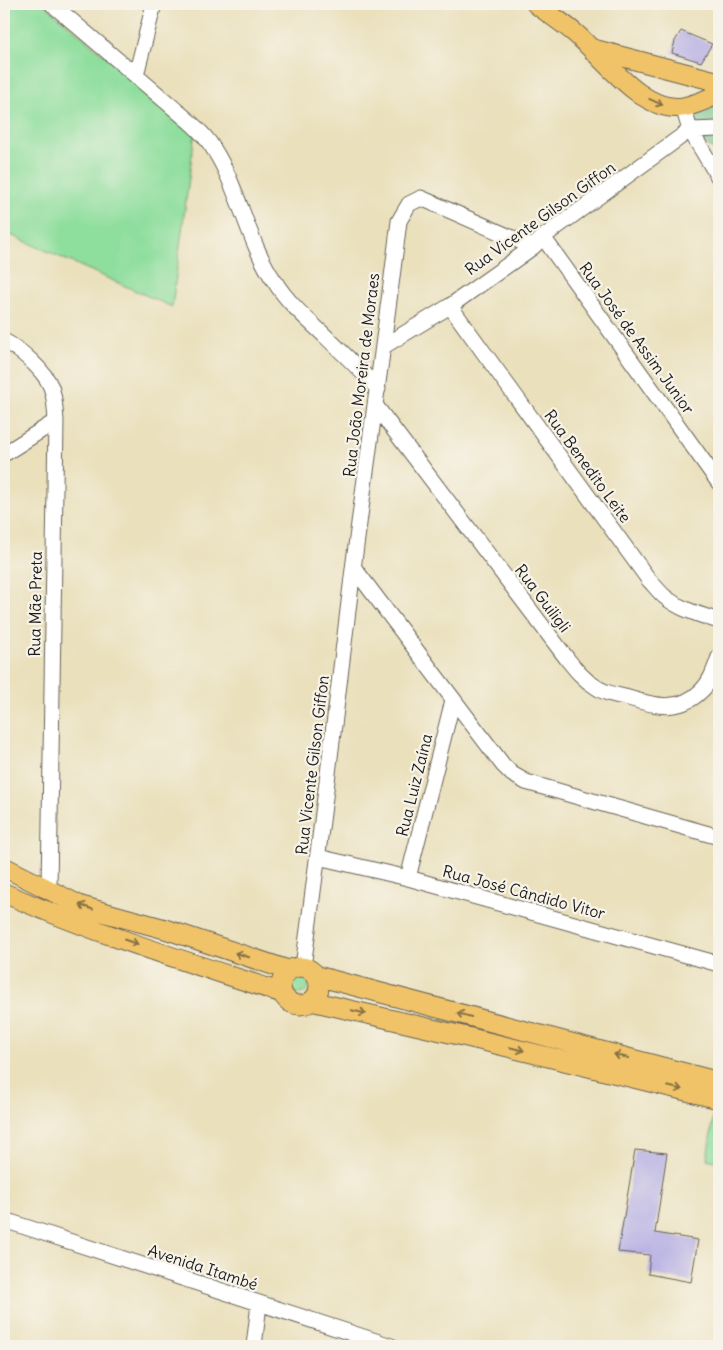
<svg xmlns="http://www.w3.org/2000/svg" width="723" height="1350" viewBox="0 0 723 1350" font-family="Delius,sans-serif">
<style>
.green{fill:#8ede9d;stroke:#557d5c}
.forest{fill:#72bd84;stroke:#476c50}
.building{fill:#b1aae4}
.lines{fill:none;stroke-linecap:round;stroke-linejoin:round}
.minor-casing{stroke:#646154;stroke-width:17}
.major-casing{stroke:#646154;stroke-width:21}
.minor{stroke:#fff;stroke-width:15}
.major{stroke:#f1c369;stroke-width:19}
.oneway{stroke:#867042}
.labels{text-anchor:middle;stroke-width:4.5;stroke-linejoin:round;paint-order:stroke}
.street-label{font-size:16px;fill:#1c1c1c;stroke:#f7f3e8}
</style>
<rect width="100%" height="100%" fill="#f7f3e8"/>
<filter id="ink" filterUnits="userSpaceOnUse"><feTurbulence type="fractalNoise" baseFrequency=".02" numOctaves="2"/><feDisplacementMap in="SourceGraphic" scale="10" xChannelSelector="R" yChannelSelector="G"/><feConvolveMatrix kernelMatrix="1 2 1 2 8 2 1 2 1" color-interpolation-filters="sRGB"/></filter>
<filter id="wash" filterUnits="userSpaceOnUse"><feTurbulence type="fractalNoise" baseFrequency=".0096" numOctaves="4" result="noise"/><feDisplacementMap in="SourceGraphic" scale="20" xChannelSelector="R" yChannelSelector="G"/><feGaussianBlur stdDeviation="1.12" result="paint"/><feColorMatrix in="noise" values="0 0 0 0 0 0 0 0 0 0 0 0 0 0 0 0 0 1.4 0 .05"/><feComposite in="paint" operator="in"/></filter>
<g filter="url(#wash)">
<rect width="100%" height="100%" fill="#eae0bc"/>
<path class="green" d="M4,4h40l151,128 -23,175 -168,-75z
M291 985a9 9 0 1 1 18 0a9 9 0 1 1-18 0Z
M714,1112l5,2v48l-12,-3z"/>
<path class="forest" d="M719,99v50l-3,2 -11,-7 -11,-25 5,-12z"/>
<g id="blocks">
<path class="building" d="M681,31l31,13 -11,18 -29,-9 3,-12z
M635,1150l32,3 -12,80 43,7 -7,42 -43,-8 2,-19 -32,-3z"/>
</g>
</g>
<g filter="url(#ink)">
<use href="#blocks" fill-opacity="0" stroke="#646154" stroke-width="1"/>
<g class="lines">
<defs>
<path id="minor" d="M52,4l138,118c9,8 17,16 23,26 27,42 34,93 62,134 13,21 32,37 49,53 19,18 37,35 54,54
M136,75l18,-71
M683,107l7,23 29,48
M543,237l176,246
M450,306l199,274c5,5 10,12 16,17 16,13 36,18 54,24
M4,341c16,8 40,29 47,46 4,10 4,23 5,34l-7,469
M384,346l66,-40 83,-59 10,-10 147,-107 29,-1
M375,405l193,255c8,10 16,20 28,27 8,6 19,8 29,10 27,8 53,17 76,-6 10,-9 14,-23 18,-34
M4,454l52,-33
M354,568l149,197 9,9 14,8 193,55
M318,857l90,21 311,86
M408,878l45,-178
M303,967c18,-133 34,-265 50,-398 15,-116 32,-232 46,-348l10,-17 12,-6 112,49
M4,1220l387,126
M254,1346l5,-42"/>
<path id="major" d="M536,4c13,10 27,19 40,30 27,23 67,80 107,73 12,-2 25,-8 36,-13
M593,49l126,33
M4,867l77,39 84,23 123,41
M4,893c90,40 184,69 278,100
M281 986a19 19 0 1 1 38 0a19 19 0 1 1-38 0Z
M317,976l402,106
M311,1001l156,36 252,62"/>
</defs>
<use href="#minor" class="minor-casing"/>
<use href="#major" class="major-casing"/>
<use href="#minor" class="minor"/>
<use href="#major" class="major"/>
</g>
<defs><path id="oneway-shaft" d="M-6 0H5M1.5-3L5.5 0L1.5 3" fill="none" stroke-width="1.6" stroke-linecap="round" stroke-linejoin="round" transform="scale(1.25)"/></defs>
<g class="oneway">
<use href="#oneway-shaft" transform="translate(656 102) rotate(24)"/>
<use href="#oneway-shaft" transform="translate(86 907) rotate(-161)"/>
<use href="#oneway-shaft" transform="translate(131 942) rotate(19)"/>
<use href="#oneway-shaft" transform="translate(242 955) rotate(-162)"/>
<use href="#oneway-shaft" transform="translate(359 1012) rotate(13)"/>
<use href="#oneway-shaft" transform="translate(464 1015) rotate(-165)"/>
<use href="#oneway-shaft" transform="translate(517 1049) rotate(14)"/>
<use href="#oneway-shaft" transform="translate(621 1056) rotate(-165)"/>
<use href="#oneway-shaft" transform="translate(675 1088) rotate(14)"/>
</g>
</g>
<g class="labels">
<g class="street-label">
<text transform="translate(540 218) rotate(-36)" y="6">Rua Vicente Gilson Giffon</text>
<text transform="translate(637 338) rotate(54)" y="6">Rua José de Assim Junior</text>
<text transform="translate(361 375) rotate(-83)" y="6">Rua João Moreira de Moraes</text>
<text transform="translate(588 466) rotate(54)" y="6">Rua Benedito Leite</text>
<text transform="translate(543 598) rotate(53)" y="6">Rua Guiligli</text>
<text transform="translate(35 604) rotate(-89)" y="6">Rua Mãe Preta</text>
<text transform="translate(312 765) rotate(-83)" y="6">Rua Vicente Gilson Giffon</text>
<text transform="translate(414 785) rotate(-76)" y="6">Rua Luiz Zaína</text>
<text transform="translate(524 892) rotate(15)" y="6">Rua José Cândido Vitor</text>
<text transform="translate(203 1267) rotate(18)" y="6">Avenida Itambé</text>
</g>
</g>
<rect width="723" height="1350" fill="none" stroke="#f7f3e8" stroke-width="20"/>
</svg>
